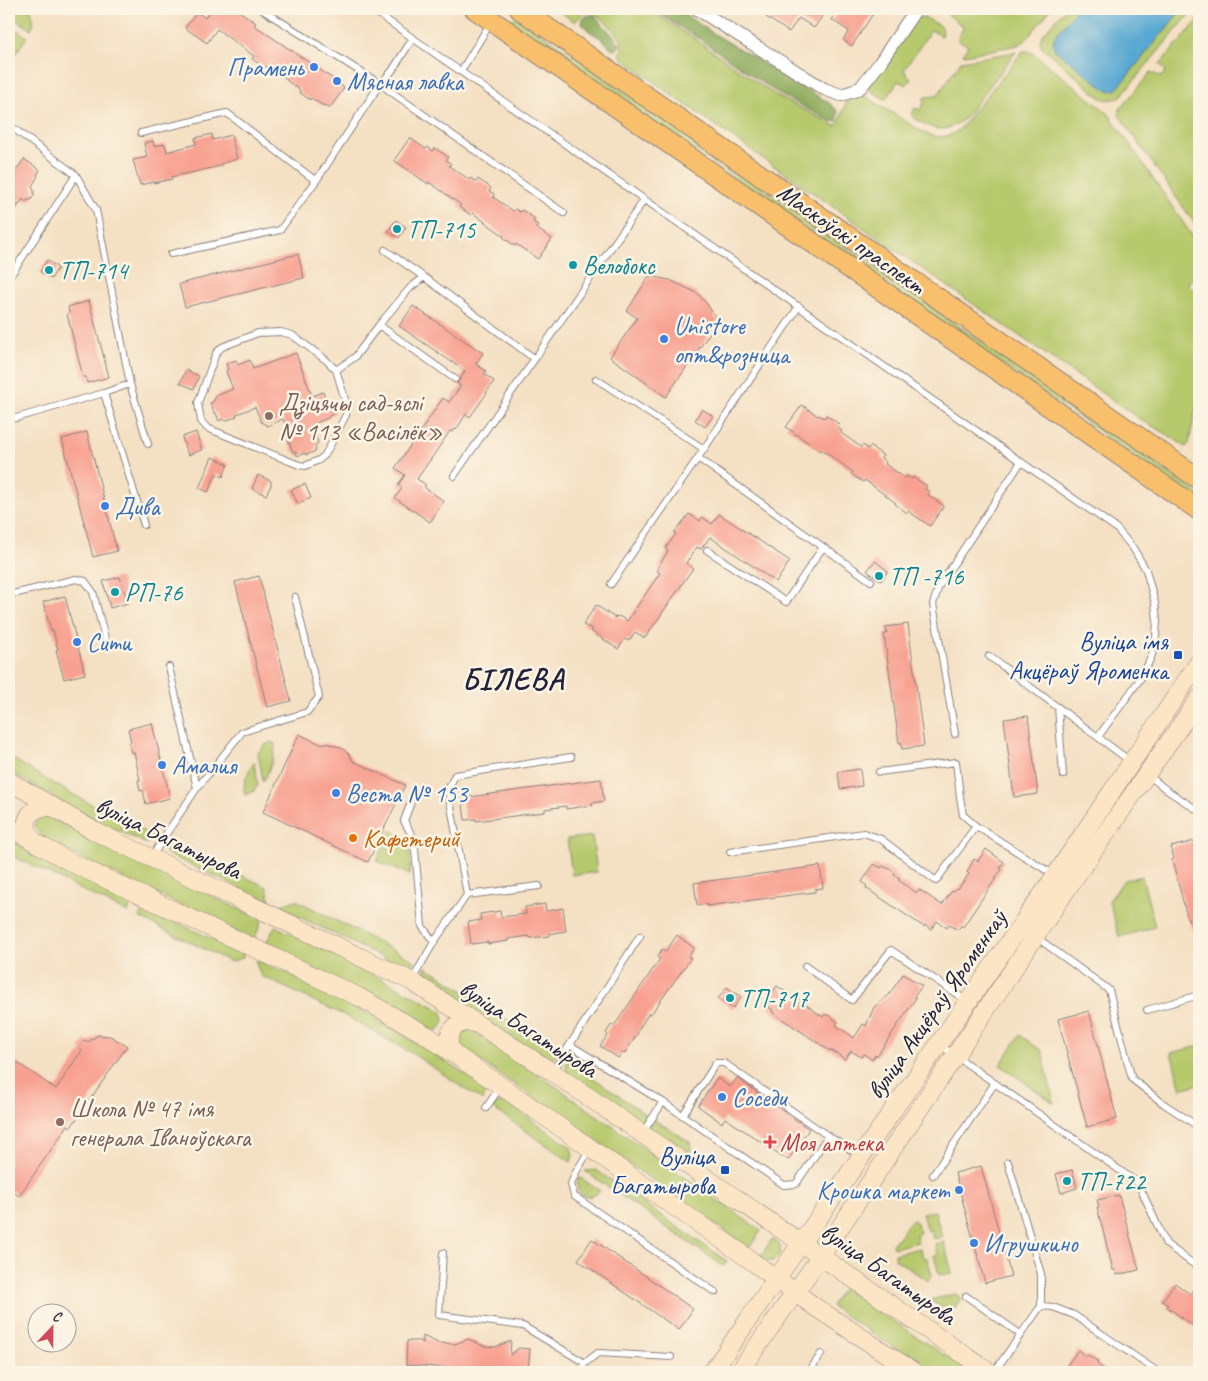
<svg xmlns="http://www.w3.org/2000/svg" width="1208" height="1381" viewBox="0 0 1208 1381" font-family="Caveat,sans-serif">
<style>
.green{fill:#b7c96d;stroke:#6c7654}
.forest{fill:#91ad60;stroke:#5a684e}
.water{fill:#57a7d1;stroke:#3c6486}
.building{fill:#f8a191}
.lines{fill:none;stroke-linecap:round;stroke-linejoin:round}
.lane-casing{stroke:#8b817f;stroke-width:8}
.street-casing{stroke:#8b817f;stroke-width:14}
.secondary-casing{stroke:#8b817f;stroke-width:19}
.primary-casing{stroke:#8b817f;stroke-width:22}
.lane{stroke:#fff;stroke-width:6}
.street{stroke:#fff;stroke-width:12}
.secondary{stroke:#fce5c4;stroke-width:18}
.primary{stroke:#f8bf6c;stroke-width:20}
.shop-dot{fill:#3f7fe0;stroke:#fcf5e5;stroke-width:2}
.culture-dot{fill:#0f9aa8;stroke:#fcf5e5;stroke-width:2}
.education-dot{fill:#8d6e63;stroke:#fcf5e5;stroke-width:2}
.transit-dot{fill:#1a4fb4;stroke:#fcf5e5;stroke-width:2}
.food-dot{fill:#e8710a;stroke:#fcf5e5;stroke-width:2}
.health-dot{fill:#e0444e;stroke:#fcf5e5;stroke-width:2}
.labels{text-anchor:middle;stroke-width:5;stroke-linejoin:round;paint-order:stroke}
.shop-label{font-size:25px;fill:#366cbe;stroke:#fcf5e5;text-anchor:start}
.culture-label{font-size:25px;fill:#0d838f;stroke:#fcf5e5;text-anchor:start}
.street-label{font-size:25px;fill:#22223b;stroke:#fcf5e5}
.education-label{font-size:25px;fill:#785e54;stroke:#fcf5e5;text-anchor:start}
.transit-label{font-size:25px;fill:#164399;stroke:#fcf5e5;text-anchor:end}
.food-label{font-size:25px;fill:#c56008;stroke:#fcf5e5;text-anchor:start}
.health-label{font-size:25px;fill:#be3a42;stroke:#fcf5e5;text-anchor:start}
.district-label{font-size:30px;font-weight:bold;letter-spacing:1px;fill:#22223b;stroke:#fcf5e5}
</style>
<rect width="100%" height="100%" fill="#fcf5e5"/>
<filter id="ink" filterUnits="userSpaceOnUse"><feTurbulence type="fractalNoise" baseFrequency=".02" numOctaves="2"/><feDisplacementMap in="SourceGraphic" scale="10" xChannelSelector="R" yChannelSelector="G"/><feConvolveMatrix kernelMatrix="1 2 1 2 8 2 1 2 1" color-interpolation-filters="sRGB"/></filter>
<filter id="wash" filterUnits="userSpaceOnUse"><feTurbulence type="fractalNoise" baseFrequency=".0096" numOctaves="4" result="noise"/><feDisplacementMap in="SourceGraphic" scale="20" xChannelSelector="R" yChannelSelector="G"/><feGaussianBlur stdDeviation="1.12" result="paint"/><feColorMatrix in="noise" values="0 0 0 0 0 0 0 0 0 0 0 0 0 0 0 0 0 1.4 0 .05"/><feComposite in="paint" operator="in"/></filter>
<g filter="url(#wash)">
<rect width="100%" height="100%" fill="#f4e0c3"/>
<path class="green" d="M10,9h21l3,14 -3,6 -22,-14z
M556,9h91l50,31 78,55 61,31c6,-7 6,-20 14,-27 3,-2 9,-4 12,-5l59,37c14,8 24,8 38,-1l64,-79h5l6,3 75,60 90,132v14l-5,19 -5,1v6l5,3 5,8v95l-10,51 -3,4 -21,-14 -24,-13 -471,-326 -47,-35 -4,-6 3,-4 -1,-10c-9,-11 -21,-26 -36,-27l-10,10z
M941,9h110l-26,32 -7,4 -53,10 -2,-1 5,-8 -11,-7 7,-12z
M1065,9h12l-8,10 42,72 6,-2 65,-80h12l-73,87c-7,4 -12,5 -20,2l-59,-51 -2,-6 3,-7z
M924,17c8,5 22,8 18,19l-11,-6 -27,40 7,10 -5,5 -8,-4 -11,17 -3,1 -17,-11 47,-67 4,-3z
M515,18h4l680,476v7l-688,-478 1,-4z
M1199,19v211l-80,-115 1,-6 31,-37 10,5 5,-6 -6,-7z
M17,30l10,7 -18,27v-21z
M1016,52l-51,66c-12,11 -26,15 -41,6 -5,-3 -10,-5 -12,-10l3,-6 5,2 5,-9 -2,-2 2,-2 12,-1 24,-35z
M271,742l4,2c0,14 -6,26 -12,38l-5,-29 7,-8z
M9,756c46,31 96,55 145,81l-4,5 -5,1 -75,-36 -61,-36z
M254,762l4,23 -5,7 -8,3c-4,-11 4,-24 9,-33z
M48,816l47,26 66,30 101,48 -8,20 -169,-80 -44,-24 -7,-10c3,-7 6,-9 14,-10z
M391,830c22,13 20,22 19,45l-33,-14z
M592,836l5,36 -25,3 -5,-36z
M9,839l118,59 3,9 -2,6 -115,-57 -4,-2z
M167,841l100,46 3,15 -101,-47 -4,-3 -1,-4z
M1142,876l13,51 -36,10 -10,-36 15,-21z
M296,900l119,61 -4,5 -7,2 -123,-60 2,-4z
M148,909l96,45 -2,4 -11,4 -91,-44 3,-7z
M275,926l85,41 80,43c6,8 5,15 -4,21l-8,-3 -163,-83z
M257,960l41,18 78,40 105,66c4,6 4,10 2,17l-70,-47 -63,-36 -89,-42 -5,-13z
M425,967l10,5 123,81 -8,6h-5l-115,-75 -5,-7z
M469,1030l5,2 87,58 200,141 -12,17 -200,-140 -84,-57c0,0 -6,-5 -6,-6 -4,-8 3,-14 10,-15z
M1020,1035l22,16 12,52 -54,-38z
M1199,1046v38l-18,5 -10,-36z
M568,1060l77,54 45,28 1,10 -41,-22 -83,-56 -1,-9z
M506,1102l65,45 2,9 -2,6 -80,-55 8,-4z
M596,1170l132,92 -5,4 -138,-95z
M579,1177l21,14c-13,13 -28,2 -21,-14z
M935,1211l7,26 -9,2 -2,-9 -4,1 -5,-18z
M912,1219l5,4 3,10 -4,1 2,8 -25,6 -1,-3z
M772,1239c2,1 6,3 7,5 4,5 -1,16 -7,17 -4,1 -8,-2 -12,-4z
M944,1242l8,31 -13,2 -5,-20 3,-1 -2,-10z
M920,1248l3,10h4l5,17 -4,6 -33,-22 -1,-5z
M843,1288l127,84h-40l-99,-66z
M955,1294l4,2 1,4 -9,13 -21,-13z"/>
<path class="forest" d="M650,9h26l37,24 115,69 10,9 -1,10 -5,1 -55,-29 -77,-54z
M588,15l7,1 22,24 3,5 -4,5 -4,-1 -10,-10 -13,-8 -7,-7 1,-6z"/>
<path class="water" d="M1077,9h105l-65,80 -6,2 -6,-2 -50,-39 -2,-7 2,-7z"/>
<g id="blocks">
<path class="building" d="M211,9h25l20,14 -2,2 85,58v1l5,4 -14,20 -5,-3 -1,1 -13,-8 -1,2 -11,-8 1,-2 -13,-9 1,-1 -21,-14 -2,2 -13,-9 2,-3 -37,-27 -10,14 -22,-15 12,-16 8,6z
M772,9h55l-13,19 -15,-10 -10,14 -23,-15z
M839,9h37l-24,37 -9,-6 6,-9 -17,-11z
M212,134l1,6 18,-5 6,24 -17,5 1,2 -50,11 1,2 -18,4v-1l-14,3 -7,-25 14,-3 -3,-14 9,-2 1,5 11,-2 2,8 29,-8 -1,-6z
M410,138l16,11 2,-2 5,4 2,-3 13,9 -2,3 5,4 -2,2 21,14 1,-2 5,4 2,-3 9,6 4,3 -2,3 5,3 -1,3 20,14 2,-2 5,3 2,-2 13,9 -2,3 5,3 -2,3 16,11 -14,20 -22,-15 -1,2 -12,-9 1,-1 -31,-23 -2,2 -12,-8 2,-2 -32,-23 -1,2 -34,-24z
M24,159l16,11 -3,5 1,1 -6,10 2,5v4l-4,6 -2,-2 -2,3 -3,-3 -8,11 -6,-4v-34l4,3z
M396,220l10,7 -7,11 -11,-7z
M298,254l6,24 -119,29 -6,-23z
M47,260l11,8 -7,11 -11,-7z
M649,276l21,4 27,13 10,11 11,17 -52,76 -56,-40 27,-39 -10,-7z
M89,301l20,76 -22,6 -1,-6h-3l-16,-63 2,-1 -1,-6z
M413,306l70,47 -7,11 10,7 -2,3 10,7 -8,12h1l-17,24 -4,-3 -10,16 -1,-1 -3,3 -2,-1 -33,48 8,5v4l19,13 -14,21 -35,-24 7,-10 -4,-3 7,-10 -10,-7 48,-70 6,4 12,-16 -4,-2 8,-13 -66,-45z
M296,353l16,43 11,-4 5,12 3,-2 4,11 -6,3 -1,2 -17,7 7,17 -3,6 1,3 -10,4 -1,-2 -8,3 -1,-4h-3l-5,-12 2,-2 -7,-19 -15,7 -7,-4 -6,-15 -18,7 -1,3 -11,4 -3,-2 -3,2 -3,-8h-2l-4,-10 3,-1 3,-6 17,-7 -7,-17 2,-3 -2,-5 10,-4 2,5 12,-5 3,9z
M186,370l13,6 -5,13 -14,-6z
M802,405l16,11 1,-1 5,3 2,-3 8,5 5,5 -2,2 5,4 -1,2 20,14 2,-2 5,4 2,-3 4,3 9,6 -2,3 5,4 -1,2 20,14 2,-2 5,3 1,-2 14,9 -2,3 5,3 -2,3 16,11 -14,20 -22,-15 -1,2 -12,-9 1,-1 -31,-23 -2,2 -12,-8 2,-2 -32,-23 -1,2 -34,-24z
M702,409l11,7 -8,11 -10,-7z
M87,432l30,119 -24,6 -31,-118z
M196,432l6,18 -14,5 -6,-18z
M212,457l16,7 -5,13 -7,-3 -8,18 -9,-4z
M258,475l13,6v4l-5,10 -14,-6z
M305,484l6,14 -13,6 -7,-14z
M689,514l11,7 2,-4 10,7 7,-10 71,47 -14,21 -66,-45 -9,12 -4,-2 -11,16 7,5 -48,70 -10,-6 -6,9 -4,-2 -7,10 -27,-18 2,-2 -10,-4 13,-20 19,13 1,-2 2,1 1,-1 8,5 33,-48 -3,-2 2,-3 -1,-1 10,-16 -3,-2 11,-15 -2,-1z
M875,561l13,10 -7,10 -14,-10z
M259,576l32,125 -24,6 -32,-125z
M120,577l8,26 -18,5 -7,-27z
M65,596l20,78 -21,5 -8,-29h2l-5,-20 -2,1 -8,-29z
M908,624l16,122 -22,3 -1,-7 -2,1 -15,-109h3l-1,-7z
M1028,716l10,78 -24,3 -10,-78z
M152,723l18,75 -24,6 -3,-14 -3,1 -2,-11h2l-6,-28 -3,1 -2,-10 2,-1 -3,-13z
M299,734l21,10 6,-1 16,5 7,6 4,7 52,24 -37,77 -105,-50z
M860,769l2,17 -22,3 -2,-17z
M601,779l3,22 -12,2 1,2 -27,4v-3l-21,3v3l-69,9v-2l-11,1 -3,-22z
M1195,841l4,15v85l-3,1 -6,-22h-2l-16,-60 2,-1 -3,-12z
M986,849l18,13 -4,6 2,1 -39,58 -2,-2 -3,5 -9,-5 -2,3 -10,-7 -6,9 -6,-5 -1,2 -58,-39 1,-2 -5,-4 12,-18 7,4 1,-2 8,3 5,4 -1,2 6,3 -2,2 19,13 2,-3 4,2 19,13 9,-13h1l4,-4 2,1 11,-15 -2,-2 7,-13 4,2z
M820,866l3,22 -8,1v3l-108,14v-2l-10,1 -3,-22z
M545,904l1,7 17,-3 3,23 -17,3 1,2 -20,2 -1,-2 -21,3v2l-20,3v-2l-17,2 -3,-22 13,-2 -1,-6 20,-3 1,6 25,-3 -1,-7z
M677,935l17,13 -6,9 3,1 -40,56 -2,-1 -12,19 1,1 -14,21 -2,-1 -4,5 -18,-12 8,-11 -2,-2 6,-9 2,2 46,-67 -3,-2 5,-8 4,2z
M903,974l19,12 -8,11 2,1 -39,58 -2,-1 -3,5 -8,-6 -3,3 -10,-6 -6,8 -14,-9 -1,1 -58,-39 1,-2 -9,-6 13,-18 15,10 14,6 -1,2 18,13 2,-3 5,2 8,6 -2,3 18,13 9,-14 3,2 8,-19 14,-11z
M727,987l14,10 -8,12 -15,-10z
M1089,1011l28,108 -30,8 -29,-108z
M98,1035l12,1 17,10 -56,81 -3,-2 -49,71 -10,-7v-132l47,32 26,-39 -3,-2 6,-8 3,2z
M717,1078l13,9 7,-9 72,51 -21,31 -63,-42 -3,5 -24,-17z
M981,1166l30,110 -26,7 -30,-110z
M1072,1170l5,18 -16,5 -5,-19z
M1119,1195l20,75 -22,5 -1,-5h-3l-16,-63h2l-2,-7z
M592,1239l101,70 -14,21 -101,-70z
M1199,1281v49l-32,-23 1,-2 -6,-4 13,-18 15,11z
M423,1336l15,7 17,1 13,-5 16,7 11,1 16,-6 -1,14 9,-7 11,1 -2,23h-17l-105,-7 1,-24h12l4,2z
M1078,1350l8,7 2,-2 5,3 5,4 -1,2 11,8h-38l-5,-4z"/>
</g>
</g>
<g filter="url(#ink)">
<use href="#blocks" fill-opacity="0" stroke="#8b817f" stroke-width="1"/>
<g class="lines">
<defs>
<path id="lane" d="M261,9l119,75 184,129
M371,9l745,519 17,20 13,22 9,33 2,17 -1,16 -4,19 -9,20 -45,62
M461,71l30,-49
M9,125l67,50 20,35 34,174 18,60
M141,133l86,-20 89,68
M385,250l39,27 111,82
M171,254l109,-24 36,-49 64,-97 12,-13 21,-33
M13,272l63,-97
M379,325l76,54
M281,332l11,3 34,25 10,10 11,36 -1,9 -21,40 -6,5 -14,6 -6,-1 -92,-37 -6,-7 -3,-18 18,-50 6,-6 36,-14z
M336,370l19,-13 24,-32 31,-37 14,-11
M596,379l108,70
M104,393l26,-9
M9,420l95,-27 40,132
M698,458l173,123
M454,476l190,-276
M707,550l79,52 37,-55
M611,584l93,-135 95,-143
M9,595l67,-16 9,2 8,11 14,54
M989,656l141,105
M169,667l28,121
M1058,707l5,68
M955,734l-22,-130 6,-18 82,-124
M879,772l77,-10 4,35 3,18 13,11 78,49
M1148,775l20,16 31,20
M414,794l-10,27 10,18 8,87 12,16
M730,852l134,-19 17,6 55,42 40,-55
M152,857l12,-20 33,-49 45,-56 65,-20 12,-15 -24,-100
M467,895l72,-9
M1036,937l73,53 23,89 32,25 35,23
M805,966l47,34 39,-50 76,51
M412,980l22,-38 33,-47 -19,-105 7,-15 116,-18
M1147,1010l52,-15
M570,1045l93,57 121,83 12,-1 32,-48
M940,1045l198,138 28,61 33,24
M553,1071l87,-135
M486,1108l14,-21
M683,1115l33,-52h8l104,73 33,20
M643,1132l20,-30
M590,1149l-14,23 -5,12 3,12 141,96
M1008,1162l33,112v32
M933,1175l62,-92
M443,1253l-4,62 84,11 62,37 -5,9
M966,1296l54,38
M585,1363l13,-10 73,4
M809,1372l12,-18
M994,1372l47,-66 12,1 21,8 84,57"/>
<path id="street" d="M697,9l127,80 17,6 13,-4 7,-4 18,-23 37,-55"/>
<path id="secondary" d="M9,781l85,50 317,150 141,91 437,300
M9,827l34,20 33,18 283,132 67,38 75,51 234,163 83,60 96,63
M35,842c-18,-17 -5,-40 19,-34
M455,1055c-15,-17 0,-39 22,-31
M712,1372l343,-496 144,-214
M739,1372l81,-115 249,-371 130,-187"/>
<path id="primary" d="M475,9l724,501
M520,9l679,470"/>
</defs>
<use href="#lane" class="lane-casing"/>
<use href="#street" class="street-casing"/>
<use href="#secondary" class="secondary-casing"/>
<use href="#primary" class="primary-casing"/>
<use href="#lane" class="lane"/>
<use href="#street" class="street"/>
<use href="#secondary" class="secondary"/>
<use href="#primary" class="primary"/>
</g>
</g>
<g class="shop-dot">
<circle cx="314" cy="67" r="5"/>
<circle cx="337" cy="81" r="5"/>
<circle cx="664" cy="339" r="5"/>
<circle cx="105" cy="506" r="5"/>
<circle cx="77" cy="642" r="5"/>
<circle cx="162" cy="765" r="5"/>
<circle cx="336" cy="793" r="5"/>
<circle cx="722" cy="1097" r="5"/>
<circle cx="959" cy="1190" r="5"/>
<circle cx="974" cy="1243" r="5"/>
</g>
<g class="culture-dot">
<circle cx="397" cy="229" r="5"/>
<circle cx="573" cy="265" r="5"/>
<circle cx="49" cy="270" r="5"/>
<circle cx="879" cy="576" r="5"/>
<circle cx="115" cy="592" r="5"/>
<circle cx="730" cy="998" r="5"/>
<circle cx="1067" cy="1181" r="5"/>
</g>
<g class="education-dot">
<circle cx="269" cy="416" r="5"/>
<circle cx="60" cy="1122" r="5"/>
</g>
<g class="transit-dot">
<rect x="1173" y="650" width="10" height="10" rx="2.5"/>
<rect x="720" y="1165" width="10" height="10" rx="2.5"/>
</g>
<circle class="food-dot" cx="353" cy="838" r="5"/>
<path class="health-dot" d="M767.5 1134.5h5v5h5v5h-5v5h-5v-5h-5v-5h5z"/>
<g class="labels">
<g class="shop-label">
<text x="304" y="76" text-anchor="end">Прамень</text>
<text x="347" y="90">Мясная лавка</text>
<text x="674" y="334">Unistore<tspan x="674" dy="29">опт&amp;розница</tspan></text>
<text x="115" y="515">Дива</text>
<text x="87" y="651">Сити</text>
<text x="172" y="774">Амалия</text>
<text x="346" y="802">Веста № 153</text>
<text x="732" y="1106">Соседи</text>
<text x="949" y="1199" text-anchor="end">Крошка маркет</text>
<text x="984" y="1252">Игрушкино</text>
</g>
<g class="culture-label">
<text x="407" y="238">ТП-715</text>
<text x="583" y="274">Велобокс</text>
<text x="59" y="279">ТП-714</text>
<text x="889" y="585">ТП -716</text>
<text x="125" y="601">РП-76</text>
<text x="740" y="1007">ТП-717</text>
<text x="1077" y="1190">ТП-722</text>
</g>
<g class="street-label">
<text transform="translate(852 238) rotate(35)" y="9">Маскоўскі праспект</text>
<text transform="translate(169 837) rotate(26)" y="9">вуліца Багатырова</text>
<text transform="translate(936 1004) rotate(-55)" y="9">вуліца Акцёраў Яроменкаў</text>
<text transform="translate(529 1028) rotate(33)" y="9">вуліца Багатырова</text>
<text transform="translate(889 1273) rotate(35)" y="9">вуліца Багатырова</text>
</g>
<g class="education-label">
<text x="279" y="411">Дзіцячы сад-яслі<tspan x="279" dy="29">№ 113 «Васілёк»</tspan></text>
<text x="70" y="1117">Школа № 47 імя<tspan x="70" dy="29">генерала Іваноўскага</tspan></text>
</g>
<g class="transit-label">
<text x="1168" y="650">Вуліца імя<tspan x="1168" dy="29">Акцёраў Яроменка</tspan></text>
<text x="715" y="1165">Вуліца<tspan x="715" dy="29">Багатырова</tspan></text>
</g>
<g class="food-label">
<text x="363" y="847">Кафетерий</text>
</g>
<g class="health-label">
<text x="780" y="1151">Моя аптека</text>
</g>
<g class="district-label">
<text x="513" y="689">БІЛЕВА</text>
</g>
</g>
<rect width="1208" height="1381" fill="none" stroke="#fcf5e5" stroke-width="30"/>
<g transform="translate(52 1328) rotate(22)"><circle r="24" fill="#fcf5e5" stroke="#a5a1a1"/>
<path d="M0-4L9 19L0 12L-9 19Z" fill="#d1495b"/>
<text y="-8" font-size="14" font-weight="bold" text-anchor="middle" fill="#22223b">С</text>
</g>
</svg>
